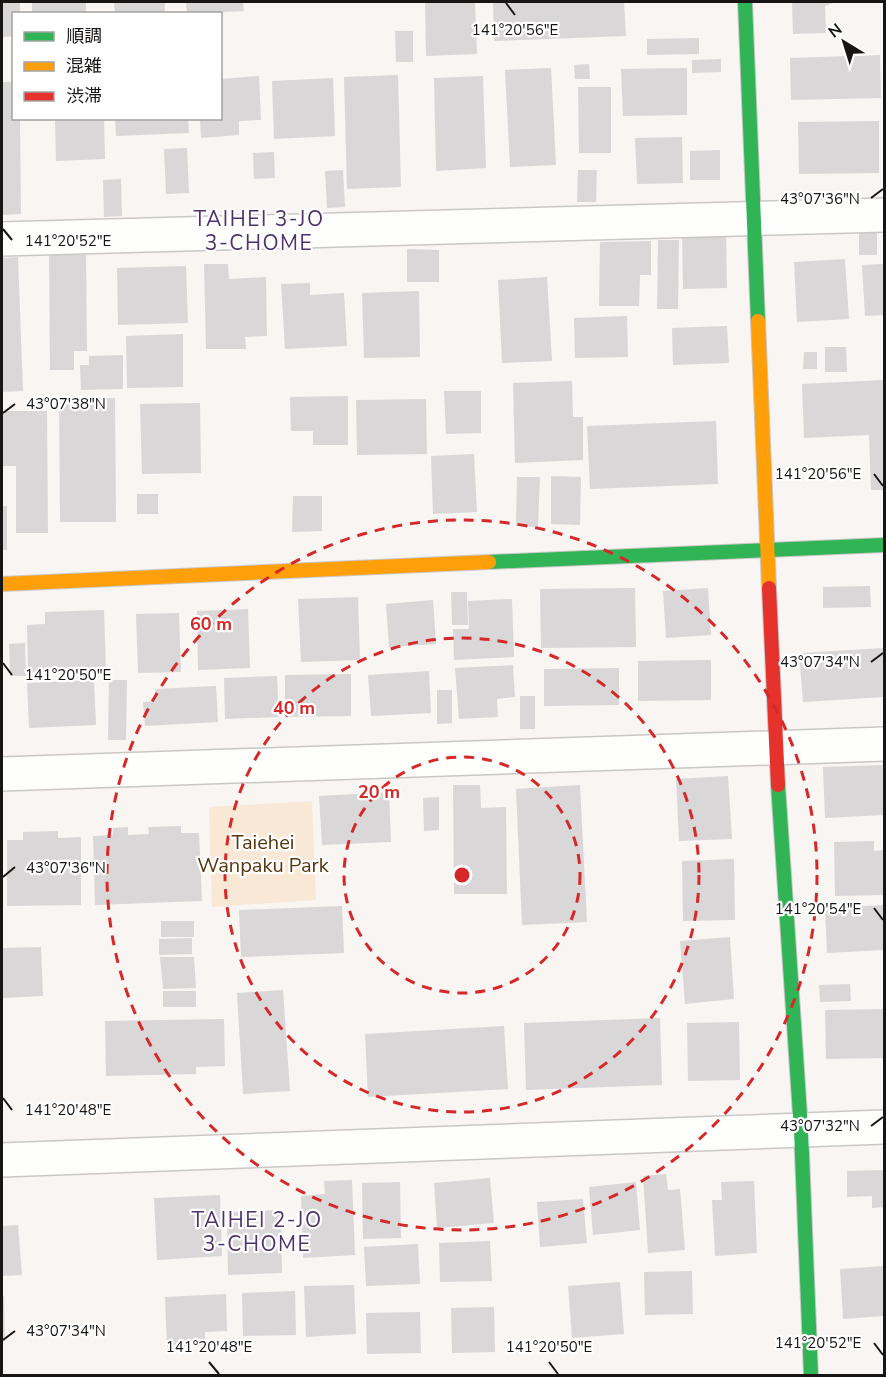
<svg xmlns="http://www.w3.org/2000/svg" width="886" height="1377" viewBox="0 0 886 1377" font-family="'Nunito Sans','Noto Sans JP',sans-serif">
<style>
.green{fill:#fae8d6}
.building{fill:#d9d7d8}
.lines{fill:none;stroke-linecap:round;stroke-linejoin:round}
.street-casing{stroke:#cac8c6;stroke-width:36}
.fast-casing{stroke:#cac8c6;stroke-width:16}
.slow-casing{stroke:#cac8c6;stroke-width:16}
.jam-casing{stroke:#cac8c6;stroke-width:16}
.street{stroke:#fefefd;stroke-width:33}
.fast{stroke:#30b455;stroke-width:14}
.slow{stroke:#ff9f0a;stroke-width:14}
.jam{stroke:#e5322d;stroke-width:14}
.ticks{fill:none;stroke:#181614;stroke-width:2}
.ring{fill:none;stroke:#d62828;stroke-width:3;stroke-dasharray:10 8}
.labels{text-anchor:middle;stroke-width:4.5;stroke-linejoin:round;paint-order:stroke}
.park-label{font-size:20px;fill:#57360e;stroke:#fff}
.neighbourhood-label{font-size:21px;letter-spacing:1.5px;fill:#4e326c;stroke:#fff}
.ticks-label{font-size:15px;text-anchor:middle;fill:#181614;stroke:#fff;stroke-width:4.5;stroke-linejoin:round;paint-order:stroke}
.centre{fill:#d62828;stroke:#fff;stroke-width:3}
.ring-label{font-size:18px;text-anchor:middle;font-weight:bold;fill:#d62828;stroke:#fff;stroke-width:4.5;stroke-linejoin:round;paint-order:stroke}
</style>
<rect width="100%" height="100%" fill="#f8f5f3"/>
<path class="green" d="M312,801l4,99 -104,7 -3,-100z"/>
<path class="building" d="M2,2h18v12h-6v22l-12,1z
M32,2h54v12h-54z
M114,2h51v12h-50z
M186,2h57l1,9 -57,3z
M425,2h50l2,52 -51,2z
M493,2h131l2,34 -132,5z
M792,2h44l-11,4 1,27 -33,1z
M395,31h18v31h-17z
M699,38v16l-52,1v-16z
M880,55l1,43 -90,2 -1,-42z
M721,59v13l-29,1v-13z
M589,64l1,15h-15l-1,-14z
M551,68l5,97 -46,2 -5,-97z
M687,68v47l-64,1 -2,-47z
M398,75l3,112 -54,2 -3,-112z
M259,76l2,44 -22,1v14l-38,3 -1,-20h20v-39z
M483,76l3,92 -50,3 -2,-93z
M333,78l2,58 -61,3 -2,-58z
M2,82h12v36h6l1,96 -19,1z
M578,87h33v66h-32z
M55,118h49l1,41 -49,2z
M115,118h73l1,15 -73,3z
M879,121v52l-80,1 -1,-52z
M682,137l1,46 -46,1 -2,-46z
M187,148l2,45 -23,1 -2,-45z
M720,150v30h-30v-29z
M274,152l1,26 -21,1 -1,-26z
M343,170l2,37 -18,1 -2,-37z
M578,170h19l-1,32h-19z
M121,179l1,37 -18,1 -1,-37z
M726,230l1,58 -44,1 -1,-58z
M859,232h18v23h-18z
M658,240h21l-1,69h-21z
M651,241v34h-11l-1,31h-40l1,-64z
M407,249l32,1v32h-32z
M49,255h37l1,96h-13v19h-24z
M18,257l5,134 -21,1v-134z
M845,259l4,60 -52,3 -3,-60z
M204,264h24l1,15 37,-2 1,59 -22,1 1,12h-40z
M884,264v51l-19,1 -3,-51z
M186,266l2,57 -70,2 -1,-57z
M547,277l5,84 -50,2 -4,-83z
M310,283v12l34,-2 3,53 -62,3 -4,-65z
M419,291l1,66 -56,1 -2,-65z
M627,316l1,41 -53,1 -1,-40z
M727,326l2,37 -56,2 -1,-37z
M183,334v53l-56,1 -1,-52z
M825,347h21l1,25h-22z
M804,352h13v17h-14z
M123,355v34l-42,1 -1,-25h9v-9z
M884,380v110h-13l-2,-55 -65,3 -2,-54z
M572,381l1,36h10v43l-68,3 -2,-80z
M444,391h37v42l-35,1z
M348,396v49h-35v-14h-22l-1,-34z
M59,398h56l1,124h-56z
M426,399l1,55 -70,1 -1,-55z
M200,403l1,70 -59,1 -2,-70z
M2,411h45l1,122h-32v-67h-14z
M716,421l2,63 -128,5 -3,-63z
M474,454l3,58 -44,2 -2,-58z
M551,476l30,1 -1,48 -29,-1z
M517,477h23l-2,50 -22,-1z
M137,494h21v20h-21z
M293,496h29v35l-30,1z
M2,506h5v44h-5z
M870,586l1,21 -48,1v-21z
M635,588l1,59 -95,1 -1,-59z
M708,588l3,47 -45,3 -3,-47z
M451,592h16l1,33h-16z
M358,597l2,63 -59,2 -3,-63z
M512,599l2,58 -60,3 -1,-31h16l-1,-28z
M433,600l3,44 -47,3 -3,-43z
M248,609l2,59 -52,2 -1,-59z
M104,610l2,59 -78,3 -1,-47 18,-1v-12z
M179,613l2,59 -43,1 -2,-59z
M25,643l1,33h-16l-1,-32z
M884,648v49l-81,5 -4,-49z
M711,660v40l-73,1v-40z
M513,665l2,32 -18,2 1,18 -39,2 -4,-51z
M619,668v37l-75,1v-37z
M429,671l2,42 -60,3 -3,-41z
M351,674v42l-66,1v-42z
M277,676l2,41 -54,2 -1,-41z
M94,680l2,45 -67,3 -2,-45z
M109,680h18l-1,60h-18z
M216,686l2,36 -73,4 -2,-24 13,-1 -1,-12z
M437,690h15v33l-15,1z
M520,696h15v33h-15z
M884,765l-1,50 -58,3 -2,-51z
M728,776l4,63 -53,2 -3,-62z
M453,785h27l1,23 25,-1 1,87h-53z
M580,785l7,137 -65,3 -6,-136z
M389,792l2,50 -69,3 -3,-49z
M439,797v33l-15,1 -1,-33z
M181,826v7h18l3,68 -107,4 -2,-69 20,-1v-7l15,-1v8l21,-1 -1,-7z
M58,831v7l23,-1v68l-74,1v-66h16v-8z
M874,841v10l10,-1v45l-49,1 -1,-54z
M734,859l1,61 -52,1 -1,-60z
M883,905l1,45 -57,3 -2,-45z
M342,906l2,47 -103,4 -2,-47z
M161,921h33v16h-33z
M730,937l4,62 -49,5 -5,-63z
M192,938v16l-33,1v-16z
M41,947l2,49 -40,2 -1,-50z
M160,957h34l2,31 -33,1z
M850,984l1,17 -31,1 -1,-17z
M283,990l7,101 -47,3 -6,-101z
M163,991h33v16h-33z
M884,1009v49l-58,1 -1,-49z
M660,1018l2,67 -136,5 -2,-67z
M224,1019l1,47 -29,1v7l-90,2 -1,-55z
M739,1022l1,58 -52,1 -1,-58z
M504,1026l4,63 -140,8 -3,-63z
M884,1170v37l-12,1v-12l-25,1v-26z
M666,1174l2,16 12,-1 5,61 -37,3 -5,-77z
M490,1178l4,45 -57,5 -3,-45z
M352,1180l3,75 -52,3 -2,-62 24,-2 -1,-13z
M754,1181l3,72 -42,3 -3,-56h10l-1,-18z
M400,1182l1,56 -38,1 -1,-56z
M636,1182l4,48 -47,5 -4,-48z
M220,1195l2,61 -65,4 -3,-62z
M583,1199l4,44 -47,4 -3,-45z
M281,1210l1,63 -54,2 -1,-63z
M18,1225l4,50 -20,1v-50z
M490,1241l2,40 -52,1 -1,-39z
M418,1244l2,40 -54,2 -2,-39z
M884,1266v50l-41,3 -3,-50z
M692,1271l1,43 -48,1 -1,-43z
M620,1282l4,52 -52,4 -4,-52z
M354,1285l2,49 -50,3 -2,-51z
M295,1291l1,44 -53,1 -1,-43z
M226,1294l1,37 -22,1v13l-38,2 -2,-50z
M2,1296h2l1,45 -3,1z
M494,1307l1,45 -43,1 -1,-45z
M420,1312l1,41 -54,1 -1,-41z"/>
<g class="lines">
<defs>
<path id="street" d="M2,239l882,-24
M2,774l882,-30
M2,1160l882,-33"/>
<path id="fast" d="M745,2l13,319
M489,562l395,-17
M778,785l23,345 10,246"/>
<path id="slow" d="M758,321l11,267
M2,584l487,-22"/>
<path id="jam" d="M769,588l9,197"/>
</defs>
<use href="#street" class="street-casing"/>
<use href="#fast" class="fast-casing"/>
<use href="#slow" class="slow-casing"/>
<use href="#jam" class="jam-casing"/>
<use href="#street" class="street"/>
<use href="#fast" class="fast"/>
<use href="#slow" class="slow"/>
<use href="#jam" class="jam"/>
</g>
<path class="ticks" d="M506,3l9,12M871,198l12,-9M3,229l9,11M3,413l12,-9M874,474l9,12M871,662l12,-9M3,663l9,12M3,877l12,-10M874,908l9,12M3,1098l9,12M871,1126l12,-9M3,1340l12,-9M874,1343l9,12M209,1362l10,12M549,1362l9,12"/>
<g class="ring">
<circle cx="462" cy="875" r="118"/>
<circle cx="462" cy="875" r="237"/>
<circle cx="462" cy="875" r="355"/>
</g>
<g class="labels">
<g class="park-label">
<text x="263" y="849">Taiehei<tspan x="263" dy="23">Wanpaku Park</tspan></text>
</g>
<g class="neighbourhood-label">
<text x="259" y="226">TAIHEI 3-JO<tspan x="259" dy="24">3-CHOME</tspan></text>
<text x="257" y="1227">TAIHEI 2-JO<tspan x="257" dy="24">3-CHOME</tspan></text>
</g>
</g>
<g class="ticks-label">
<text x="515" y="35">141°20'56"E</text>
<text x="820" y="204">43°07'36"N</text>
<text x="68" y="246">141°20'52"E</text>
<text x="66" y="409">43°07'38"N</text>
<text x="818" y="479">141°20'56"E</text>
<text x="820" y="667">43°07'34"N</text>
<text x="68" y="680">141°20'50"E</text>
<text x="66" y="873">43°07'36"N</text>
<text x="818" y="914">141°20'54"E</text>
<text x="68" y="1115">141°20'48"E</text>
<text x="820" y="1131">43°07'32"N</text>
<text x="66" y="1336">43°07'34"N</text>
<text x="818" y="1348">141°20'52"E</text>
<text x="209" y="1352">141°20'48"E</text>
<text x="549" y="1352">141°20'50"E</text>
</g>
<circle cx="462" cy="875" r="9" class="centre"/>
<g class="ring-label">
<text x="211" y="630">60 m</text>
<text x="294" y="714">40 m</text>
<text x="379" y="798">20 m</text>
</g>
<rect width="886" height="1377" fill="none" stroke="#181614" stroke-width="6"/>
<rect x="12" y="12" width="210" height="108" fill="#ffffff" stroke="#a3a2a1" stroke-width="1.5"/>
<rect x="24" y="32" width="30" height="9" fill="#30b455" stroke="#a3a2a1" stroke-width="1.5"/>
<text x="66" y="42" font-size="18" fill="#181614">順調</text>
<rect x="24" y="62" width="30" height="9" fill="#ff9f0a" stroke="#a3a2a1" stroke-width="1.5"/>
<text x="66" y="72" font-size="18" fill="#181614">混雑</text>
<rect x="24" y="92" width="30" height="9" fill="#e5322d" stroke="#a3a2a1" stroke-width="1.5"/>
<text x="66" y="102" font-size="18" fill="#181614">渋滞</text>
<g transform="translate(844 42) rotate(322)" stroke="#ffffff" stroke-width="4.5" paint-order="stroke">
<path d="M0-4.5L10 22L0 15L-10 22Z" fill="#181614"/>
<text y="-9" font-size="16" font-weight="bold" text-anchor="middle" fill="#181614">N</text>
</g>
</svg>
